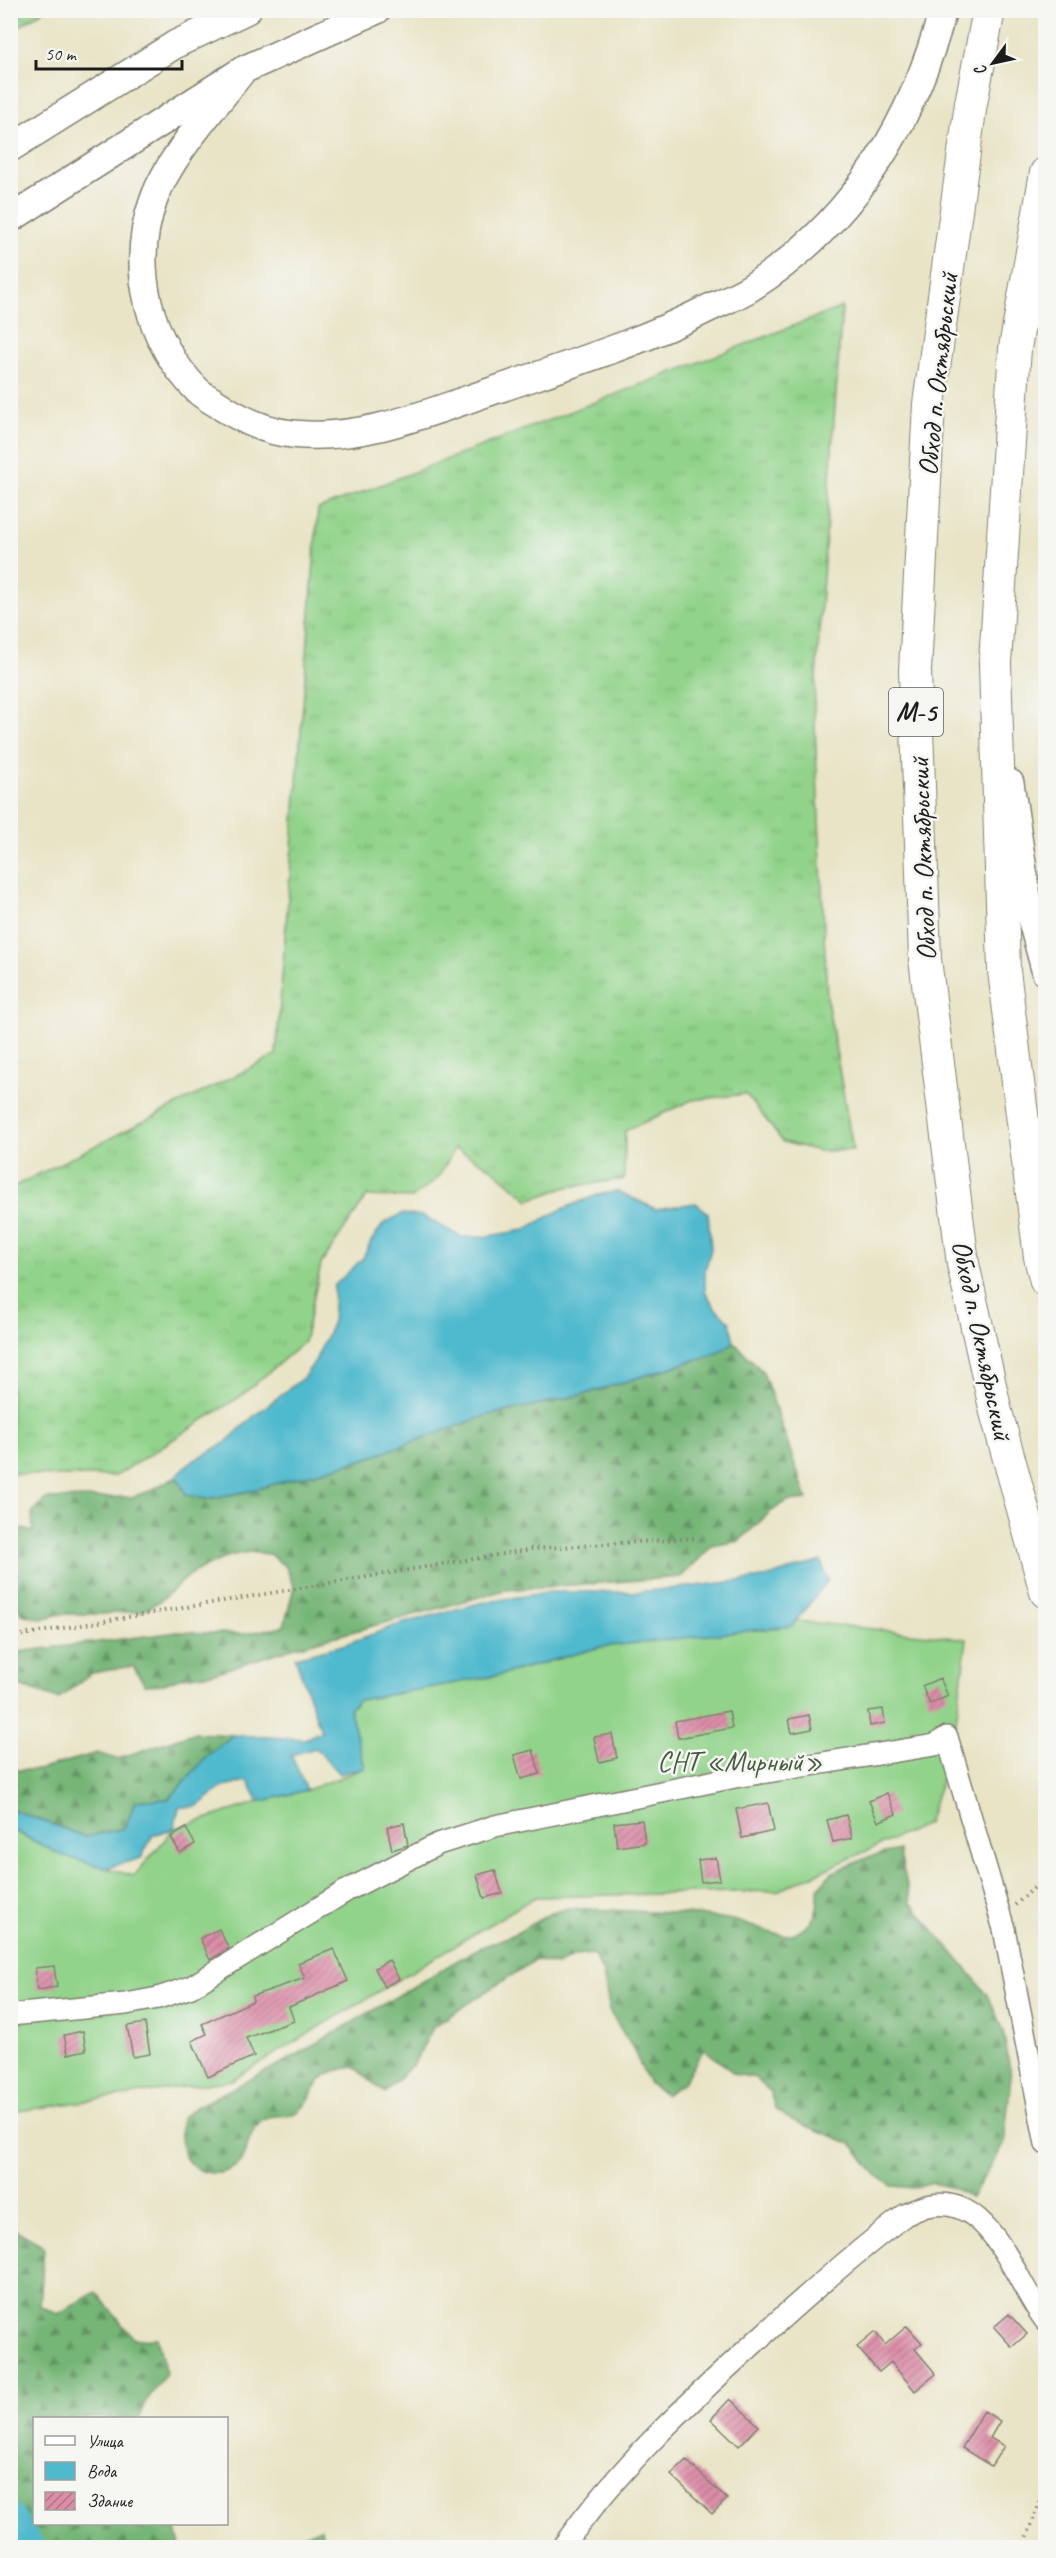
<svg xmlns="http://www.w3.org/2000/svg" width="1056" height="2558" viewBox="0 0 1056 2558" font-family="Caveat,sans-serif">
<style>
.grass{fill:url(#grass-tufts);stroke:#567853;stroke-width:1.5}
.forest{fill:url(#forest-firs);stroke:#486849;stroke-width:1.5}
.wetland{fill:url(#wetland-marsh);stroke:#567853;stroke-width:1.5}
.garden{fill:#91d38a;stroke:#567853;stroke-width:1.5}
.water{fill:#4fb9cd;stroke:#366a74;stroke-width:1.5}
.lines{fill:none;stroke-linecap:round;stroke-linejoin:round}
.river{stroke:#4fb9cd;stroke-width:34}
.building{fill:url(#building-hatch)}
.minor-casing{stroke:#828071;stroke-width:24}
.major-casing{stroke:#828071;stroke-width:30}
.highway-casing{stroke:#828071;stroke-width:34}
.path{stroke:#828071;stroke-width:4;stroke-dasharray:1.5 4.5;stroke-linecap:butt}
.minor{stroke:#fff;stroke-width:21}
.major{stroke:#fff;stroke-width:27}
.highway{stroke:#fff;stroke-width:32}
.labels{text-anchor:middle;stroke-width:5;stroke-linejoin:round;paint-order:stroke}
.shield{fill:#f6f6f2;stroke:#5d5d5c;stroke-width:1.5}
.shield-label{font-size:27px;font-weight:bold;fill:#1c1c1c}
.street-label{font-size:28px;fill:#1c1c1c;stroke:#f6f6f2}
.park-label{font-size:28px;fill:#455c42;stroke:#f6f6f2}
</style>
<defs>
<pattern id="grass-tufts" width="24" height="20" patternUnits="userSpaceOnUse" patternTransform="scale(1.5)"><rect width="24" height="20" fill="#91d38a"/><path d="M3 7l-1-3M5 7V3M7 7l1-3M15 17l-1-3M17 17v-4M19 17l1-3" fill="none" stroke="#7cb576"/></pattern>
<pattern id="forest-firs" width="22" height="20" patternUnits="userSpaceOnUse" patternTransform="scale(1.5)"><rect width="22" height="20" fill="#74b576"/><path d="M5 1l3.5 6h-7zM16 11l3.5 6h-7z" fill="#5e9260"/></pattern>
<pattern id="wetland-marsh" width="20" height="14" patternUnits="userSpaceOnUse" patternTransform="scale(1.5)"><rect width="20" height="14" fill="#91d38a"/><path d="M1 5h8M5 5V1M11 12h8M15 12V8" fill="none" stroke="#7cb576"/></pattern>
<pattern id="building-hatch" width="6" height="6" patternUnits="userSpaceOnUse" patternTransform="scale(1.5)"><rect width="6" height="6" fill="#dc8da8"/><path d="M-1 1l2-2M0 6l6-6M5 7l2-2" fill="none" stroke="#b27288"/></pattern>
</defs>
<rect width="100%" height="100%" fill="#f6f6f2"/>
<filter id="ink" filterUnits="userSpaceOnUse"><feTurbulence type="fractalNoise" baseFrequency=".0167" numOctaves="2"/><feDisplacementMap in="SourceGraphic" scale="12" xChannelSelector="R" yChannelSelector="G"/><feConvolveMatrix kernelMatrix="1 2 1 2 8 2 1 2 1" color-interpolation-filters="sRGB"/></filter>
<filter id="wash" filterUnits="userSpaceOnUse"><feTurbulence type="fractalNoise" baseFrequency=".008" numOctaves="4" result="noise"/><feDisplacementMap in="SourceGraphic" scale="24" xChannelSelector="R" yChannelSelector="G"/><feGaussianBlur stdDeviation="1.35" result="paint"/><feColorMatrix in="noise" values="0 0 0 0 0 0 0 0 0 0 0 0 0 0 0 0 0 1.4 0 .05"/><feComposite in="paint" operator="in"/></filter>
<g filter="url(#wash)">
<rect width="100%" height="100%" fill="#e9e4c6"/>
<path class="grass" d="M842,307l-28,399 13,293 26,151 -34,1 -36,-9 -37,-48 -54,6 -67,31 -1,48 -57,8 -38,13 -39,-33 -35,-19 -17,30 -26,20 -45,-2 -46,68 -17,78 -63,54 -125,80h-62l-43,-3v-285l265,-133 42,-546z"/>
<path class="forest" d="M734,1342l29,30 44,127 -20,2 -18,12 -30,28 -27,5 -31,31 -176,13 -213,58 -78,25 -32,4 -18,7 -19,1 -12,-19 -41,7 -34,26 -42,-14 -5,1v-33l167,-21 66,2 40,-8 10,-39 -8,-20 -17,-13 -20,-2 -20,4 -37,17 -32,28 -17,10 -41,3h-41l-20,5 -19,-5 -7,-12 -4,21v-97l22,6 -1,-19 14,-14 85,-2 19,-6 26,-15 11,19 20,4 42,-8 116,-32 120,-43 100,-22 133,-41z
M193,1733l40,2 -24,19 -40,45 -33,2 -11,27 -39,9 -75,-28 -1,-39h28l59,-17 20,6z
M899,1850l12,53 77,92 15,36 8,45 -7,69 -33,53 -18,-10 -20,-5 -18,5 -23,-2 -16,-11 -24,-31 -58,-23 -18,-11 -6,-18 -15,-14 -20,-4 -31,-25 -22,35 -16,10 -17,-10 -17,-37 -22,-35 -7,-39 -10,-19 -19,2 -18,9 -21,-5 -101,66 -20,37 -29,30 -31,-26c-13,2 -28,4 -36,16 -9,12 -7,20 -21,29 -11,8 -27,-3 -41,15 -9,10 -8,27 -18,37 -15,15 -46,11 -54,-10 -4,-11 -3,-24 -3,-36l15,-11 94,-48 187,-110 38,-15 34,-20 19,-6c54,3 111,3 165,12 18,4 44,20 62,13 21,-8 24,-24 23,-44l13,-16 40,-17z
M10,2227l34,19 -4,60 18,8 38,-22 38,47 23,-1 9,36 -22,30 -4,14h-106v106h141l5,23h-169z
M321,2528l4,19h-33l9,-11z"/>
<path class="wetland" d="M11,10h32v1l-32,21z"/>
<path class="garden" d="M796,1621l171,18 -14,105 -26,80 -150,67 -242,6 -303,183 -221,32 -1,-283 51,26 73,21 40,-47 85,-27 48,-12 58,-22 -16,-60 10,-8 141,-25 100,-28z"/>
<path class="water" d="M617,1191l39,18 40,-6 12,10 3,36 -6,21v21l10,17 15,14 4,20 -16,11 -133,41 -100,22 -120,43 -116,32 -43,8 -19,-4 -11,-19 13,-13 36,-20 30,-28 49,-38 11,-16 17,-37 2,-38 29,-28 9,-18 12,-17 18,-9 21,2 38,21h22l41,-7 36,-20 37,-15z
M821,1561l7,19 -36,46 -192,21 -100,28 -141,25 -10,8 16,60 -26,6 -23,-26 -25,7 16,35 -48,12 -11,-21 -24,5 -28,21h-17l-5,22 -21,6 -12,23 -35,10 -45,-13 -50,-26v-20l75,28 39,-9 10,-27 34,-2 40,-45 24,-19 72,4 16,-8 -26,-74 48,-12 57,-21 80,-21 70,-11h86l52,-5 75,-9z"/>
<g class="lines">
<path class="river" d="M10,2521l16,27"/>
</g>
<g id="blocks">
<path class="building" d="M940,1678l8,18 -18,8 -8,-18z
M883,1709l2,14 -15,3 -2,-15z
M729,1711l3,17 -54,10 -3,-17z
M809,1715l3,14 -20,4 -3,-14z
M612,1734l5,24 -18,4 -5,-25z
M533,1750l7,24 -19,5 -7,-24z
M887,1793l9,21 -18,8 -9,-21z
M768,1803l6,28 -32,7 -6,-29z
M846,1815l6,23 -19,4 -6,-22z
M642,1820l3,23 -28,4 -3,-24z
M404,1823l4,22 -16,5 -5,-23z
M186,1828l9,16 -15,9 -9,-16z
M716,1858l4,22 -19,2 -3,-22z
M495,1870l7,23 -18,5 -7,-23z
M219,1929l10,20 -19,11 -10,-22z
M334,1949l14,32 -59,26 5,14 -48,17 8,18 -46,21 -16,-36 15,-7 -5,-10 51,-23 -1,-5 53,-18 -7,-15z
M389,1960l10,19 -15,8 -9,-19z
M54,1966l3,21 -20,3 -2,-22z
M145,2023l5,31 -17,3 -6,-31z
M83,2031l3,19 -18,4 -4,-19z
M1009,2314l18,20 -15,13 -18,-20z
M907,2326l15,17 -7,6 21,25 -21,17 -24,-29 -12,10 -22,-25 18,-15 10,13z
M730,2399l29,27 -20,20 -28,-27z
M984,2411l16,10 -10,17 14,8 -13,20 -29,-18z
M686,2460l41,39 -15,15 -41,-39z"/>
</g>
</g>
<g filter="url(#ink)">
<use href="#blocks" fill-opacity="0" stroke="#828071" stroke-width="1.5"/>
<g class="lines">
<defs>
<path id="minor" d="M10,2015l116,-11 32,-6 33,-11 155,-96 92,-47 57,-18 240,-49 200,-32 12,-8 57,192 42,215
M562,2548c56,-80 128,-147 200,-212 46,-42 94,-84 143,-121 7,-3 15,-7 22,-9 65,-15 88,78 119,115"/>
<path id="major" d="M243,70c-28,37 -73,85 -89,129 -25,67 -6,142 44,192 8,7 19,12 27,18 20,12 44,23 67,25 72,8 142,-24 209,-46 70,-24 141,-46 208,-80 13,-6 28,-12 41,-20 103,-65 162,-163 193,-278
M10,148l166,-104 71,-34
M10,219l233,-149 134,-60
M1010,783l19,127 17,63"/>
<path id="highway" d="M989,10l-18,93 -42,301 -14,267 10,288 38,305 33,148 50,180
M1046,173l-31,175 -20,315 9,308 36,286 6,24"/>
</defs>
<use href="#minor" class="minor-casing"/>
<use href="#major" class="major-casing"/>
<use href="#highway" class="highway-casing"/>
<path class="path" d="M10,1637l522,-88 163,-11
M1015,1905l31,-28
M1022,2548l24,-60"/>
<use href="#minor" class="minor"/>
<use href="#major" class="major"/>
<use href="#highway" class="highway"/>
</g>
</g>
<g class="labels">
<rect class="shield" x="889" y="688" width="54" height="48" rx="4.5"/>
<g class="shield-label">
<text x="916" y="721">М-5</text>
</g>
<g class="street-label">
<text transform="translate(937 374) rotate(-84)" y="10">Обход п. Октябрьский</text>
<text transform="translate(922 859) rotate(-92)" y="10">Обход п. Октябрьский</text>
<text transform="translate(983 1340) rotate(78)" y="10">Обход п. Октябрьский</text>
</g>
<g class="park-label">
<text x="740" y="1771">СНТ «Мирный»</text>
</g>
</g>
<rect width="1056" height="2558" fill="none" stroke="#f6f6f2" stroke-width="36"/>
<rect x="33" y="2417" width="195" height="108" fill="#f6f6f2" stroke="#9f9f9c" stroke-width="1.5"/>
<rect x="45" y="2436" width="30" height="9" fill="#ffffff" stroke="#9f9f9c" stroke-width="1.5"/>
<text x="87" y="2447" font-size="18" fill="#1c1c1c">Улица</text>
<rect x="45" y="2462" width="30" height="18" fill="#4fb9cd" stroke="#9f9f9c" stroke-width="1.5"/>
<text x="87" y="2477" font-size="18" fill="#1c1c1c">Вода</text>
<rect x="45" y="2492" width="30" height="18" fill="url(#building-hatch)" stroke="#9f9f9c" stroke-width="1.5"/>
<text x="87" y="2507" font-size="18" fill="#1c1c1c">Здание</text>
<g transform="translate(993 63) rotate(237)" stroke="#f6f6f2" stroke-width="4.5" paint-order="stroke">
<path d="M0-4.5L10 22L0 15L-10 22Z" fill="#1c1c1c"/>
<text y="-9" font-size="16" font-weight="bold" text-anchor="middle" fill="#1c1c1c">С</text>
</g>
<path d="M36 60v9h146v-9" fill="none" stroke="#1c1c1c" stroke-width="3"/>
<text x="45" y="60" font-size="18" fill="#1c1c1c" stroke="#f6f6f2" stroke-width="4.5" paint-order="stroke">50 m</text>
</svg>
